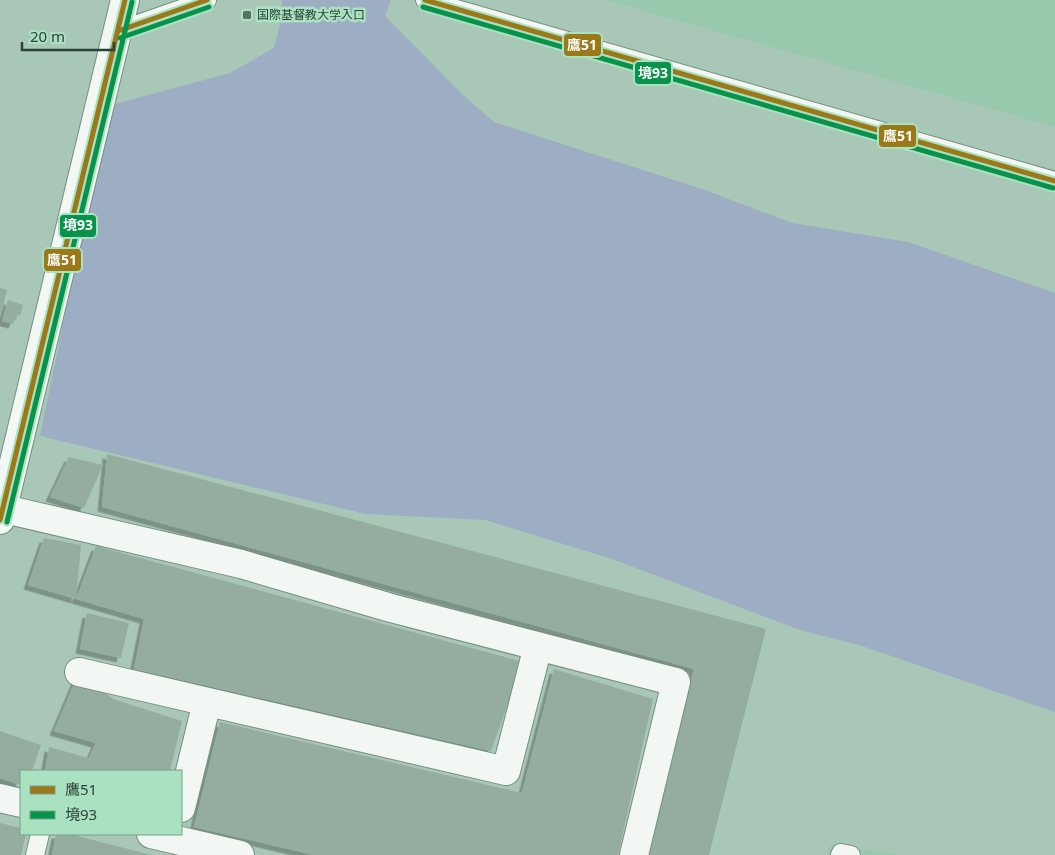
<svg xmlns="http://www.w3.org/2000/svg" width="1055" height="855" viewBox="0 0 1055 855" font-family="'Noto Sans','Noto Sans JP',sans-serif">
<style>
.built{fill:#98c9ad}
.green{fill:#9cadc4}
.building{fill:#95ad9f;filter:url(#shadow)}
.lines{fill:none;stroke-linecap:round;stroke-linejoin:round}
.service-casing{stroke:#768e81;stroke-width:20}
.minor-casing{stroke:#768e81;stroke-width:30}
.secondary-casing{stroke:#768e81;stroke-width:30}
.service{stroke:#f2f7f4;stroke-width:18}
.minor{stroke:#f2f7f4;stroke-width:28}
.secondary{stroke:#f2f7f4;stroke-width:28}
.bus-1-casing{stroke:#a9e1c1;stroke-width:9}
.bus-2-casing{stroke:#a9e1c1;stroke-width:9}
.bus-1{stroke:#9b7918;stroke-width:5}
.bus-2{stroke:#09924c;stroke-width:5}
.poi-dot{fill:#577163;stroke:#a9e1c1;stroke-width:2}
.labels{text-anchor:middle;stroke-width:5;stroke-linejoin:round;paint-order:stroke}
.poi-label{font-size:12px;fill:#2b4236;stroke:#a9e1c1;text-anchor:start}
.line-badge{stroke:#a9e1c1;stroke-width:2}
.badge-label{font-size:14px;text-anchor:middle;font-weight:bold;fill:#fff}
</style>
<defs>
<filter id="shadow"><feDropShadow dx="-4.5" dy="4.5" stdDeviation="0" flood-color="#0004"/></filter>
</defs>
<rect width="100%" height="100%" fill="#a9c7b6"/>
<path class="built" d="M605,0h450v127z
M830,845l74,10h-77z"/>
<path class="green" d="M282,0h109l-6,16 77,78 32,28 211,68 87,33 116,19 147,51v419l-196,-67 -59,-15 -188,-71 -127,-39 -119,-6 -326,-78 68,-330 122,-33 44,-25 8,-31z"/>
<path class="building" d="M0,288l7,2 -6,25h-1z
M8,300l15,5 -3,11 -3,-2 -4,10 -11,-3z
M107,454l659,175 -57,226h-65l50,-186 -592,-162z
M69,457l34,8 -19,43 -34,-11z
M44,538l37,7 -5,54 -48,-14z
M96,546l427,116 -32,89 -357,-82 10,-50 -68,-20z
M87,613l42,10 -8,35 -41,-9z
M554,669l99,30 -35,156h-304l-120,-28 26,-105 302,71z
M79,672l34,27 69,22 -12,50h-125l4,-24 40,11 7,-15 -42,-12z
M0,731l41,14 -9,26h-11v14l-21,-7z
M0,823l21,5v6h5l-5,21h-21z
M56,834h14l81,21h-99z"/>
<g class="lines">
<defs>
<path id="service" d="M425,0l630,181
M118,31l89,-31
M35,855l5,-21
M840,855l1,-2 10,2"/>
<path id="minor" d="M0,508l241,56 150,44 285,74 -42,173
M79,672l427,99 32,-125
M0,798l21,5
M181,808l26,-106
M151,834l89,21"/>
<path id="secondary" d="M0,520l125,-520"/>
</defs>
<use href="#service" class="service-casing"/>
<use href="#minor" class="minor-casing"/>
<use href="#secondary" class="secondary-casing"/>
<use href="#service" class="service"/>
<use href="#minor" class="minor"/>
<use href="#secondary" class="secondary"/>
<defs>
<path id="bus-1" d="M425,0l630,181
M118,31l89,-31
M0,520l125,-520"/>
<path id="bus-2" d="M423,7l630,181
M120,38l89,-31
M7,522l125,-520"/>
</defs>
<use href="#bus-1" class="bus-1-casing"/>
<use href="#bus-2" class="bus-2-casing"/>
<use href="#bus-1" class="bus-1"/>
<use href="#bus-2" class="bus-2"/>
</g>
<rect class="poi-dot" x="242" y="10" width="10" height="10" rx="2.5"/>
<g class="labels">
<g class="poi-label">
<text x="257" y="19">国際基督教大学入口</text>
</g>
</g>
<g class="line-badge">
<rect x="563" y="33" width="39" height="24" rx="5" fill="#9b7918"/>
<rect x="634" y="61" width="38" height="24" rx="5" fill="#09924c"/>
<rect x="878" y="124" width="39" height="24" rx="5" fill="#9b7918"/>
<rect x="59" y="214" width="38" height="24" rx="5" fill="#09924c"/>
<rect x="43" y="248" width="39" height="24" rx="5" fill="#9b7918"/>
</g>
<g class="badge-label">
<text x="582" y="50">鷹51</text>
<text x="653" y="78">境93</text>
<text x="898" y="141">鷹51</text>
<text x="78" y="230">境93</text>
<text x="62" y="265">鷹51</text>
</g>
<rect x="20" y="770" width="162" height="65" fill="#a9e1c1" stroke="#77a189"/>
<rect x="30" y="786" width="25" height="8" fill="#9b7918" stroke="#77a189"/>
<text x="65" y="795" font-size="15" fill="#2b4236">鷹51</text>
<rect x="30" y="811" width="25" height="8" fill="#09924c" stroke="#77a189"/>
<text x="65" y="820" font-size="15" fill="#2b4236">境93</text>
<path d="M22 42v8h92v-8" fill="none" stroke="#2b4236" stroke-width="2.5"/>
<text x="30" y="42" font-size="15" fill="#2b4236" stroke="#a9e1c1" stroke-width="4" paint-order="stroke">20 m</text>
</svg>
